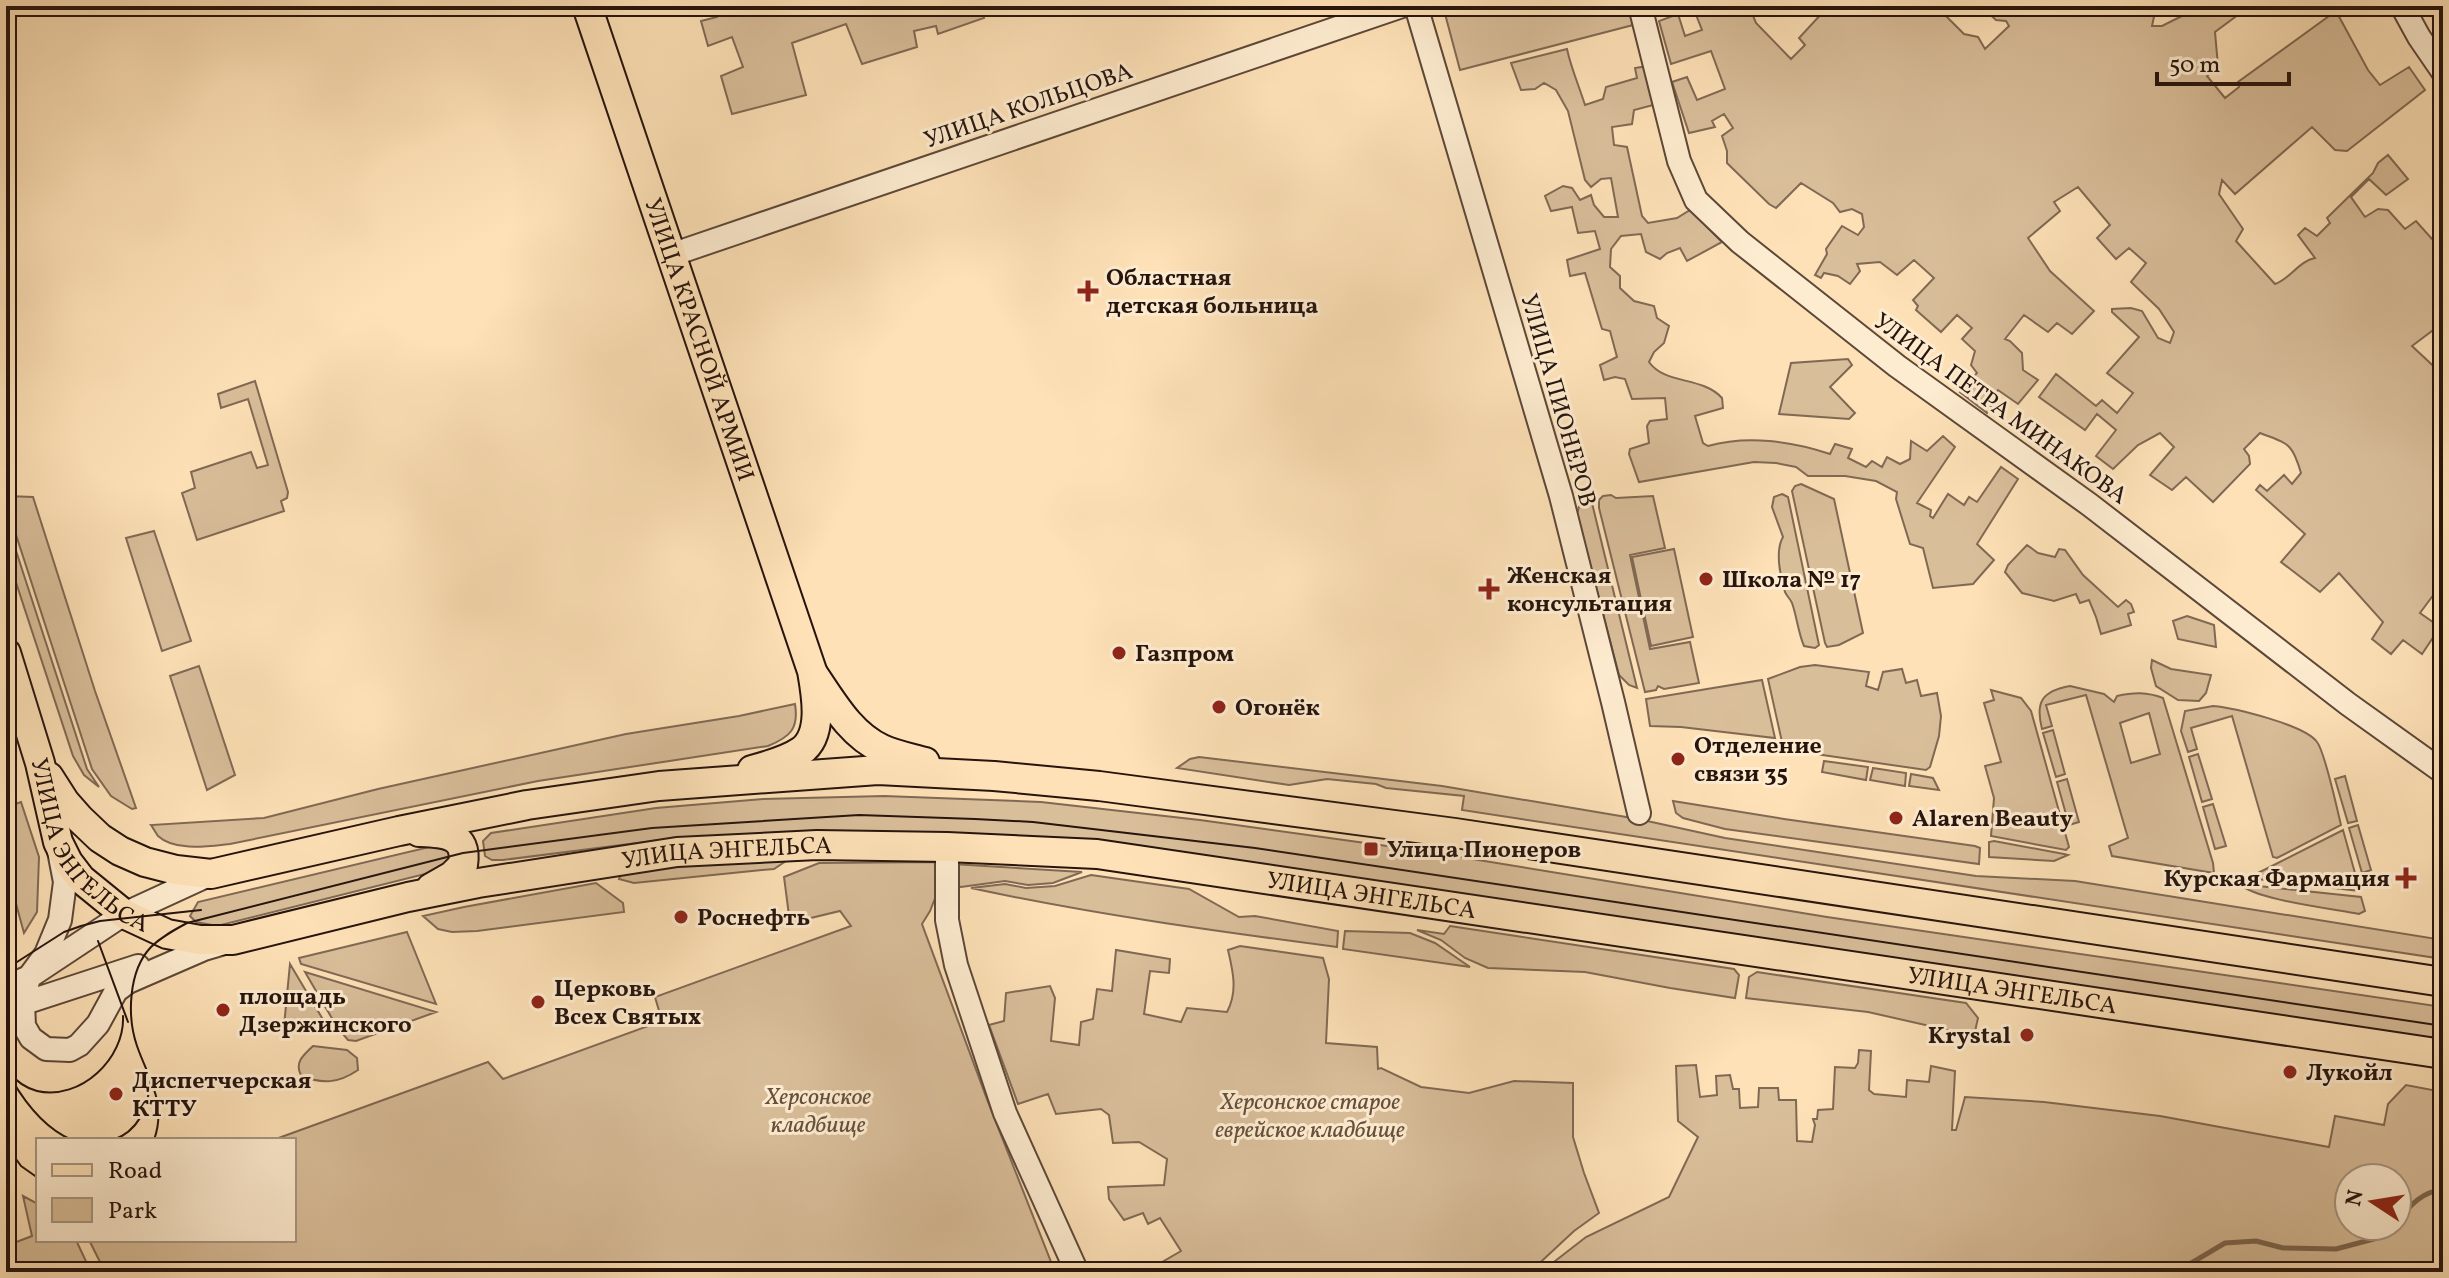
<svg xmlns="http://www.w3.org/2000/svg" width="2449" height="1278" viewBox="0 0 2449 1278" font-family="Vollkorn,serif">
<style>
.green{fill:#d9be9a;stroke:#806954;stroke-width:2;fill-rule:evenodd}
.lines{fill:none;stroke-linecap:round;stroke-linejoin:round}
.stream{stroke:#7c6550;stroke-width:5}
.minor-casing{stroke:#5c4738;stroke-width:26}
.major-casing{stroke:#26140d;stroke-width:32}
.minor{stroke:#feecd0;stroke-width:22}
.major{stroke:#fee1b7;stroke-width:28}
.tram{stroke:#26140d;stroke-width:2}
.poi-dot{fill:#8f2418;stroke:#feecd0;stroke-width:3}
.labels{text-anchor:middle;stroke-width:6;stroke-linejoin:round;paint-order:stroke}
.street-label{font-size:24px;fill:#26140d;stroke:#feecd0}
.poi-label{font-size:24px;font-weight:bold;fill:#26140d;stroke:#feecd0;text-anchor:start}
.park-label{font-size:24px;font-style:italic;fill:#65503e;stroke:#feecd0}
</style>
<rect width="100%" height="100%" fill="#fee1b7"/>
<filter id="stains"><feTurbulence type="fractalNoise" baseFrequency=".0025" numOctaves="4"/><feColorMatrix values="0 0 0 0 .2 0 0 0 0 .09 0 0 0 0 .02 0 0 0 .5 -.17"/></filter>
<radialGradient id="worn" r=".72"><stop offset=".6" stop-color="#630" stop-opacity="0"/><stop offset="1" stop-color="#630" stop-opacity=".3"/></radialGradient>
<path class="green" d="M716,6h264l4,12 -46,16 -2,-8 -22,5 3,16 -55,17 -16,-40 -54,19 14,52 -74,19 -11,-38 22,-9 -11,-30 -24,9 -7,-25 16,-4z
M1556,6c28,0 53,2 79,11l2,7 -177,46 -16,-60 3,-3 66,1z
M1749,6l7,17 35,36 14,-14 -6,-7 25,-27 -5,-5h117l28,28 14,3 7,12 24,-23 -3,-5 -10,-1 -12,-11 3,-3h163l5,6 -3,14h10l30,-15 -3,-5h61l-35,26 3,34 -11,10 18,22 14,-11 -1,-5 98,-71 32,59 12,15 29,-18 16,23 -78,61 -12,-1 -23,-23 -77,67 -13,-14 -3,14 24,35 -7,12 39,43c15,-5 24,-23 40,-26l-17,-23 7,-7 12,8 13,-13 -3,-5 46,-45 5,-10 10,-8 20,24 -22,16 -17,-16 -18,18 14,20 13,-8 10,1 17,19 11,-8 16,18 11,-5v102l-11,-5 -20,15 31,29v207l-23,31 20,14 -18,27 -19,-14 -12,14 -19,-15 11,-17 -44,-49 -19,19 -39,-30 24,-28 -49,-44 4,-5 7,6 17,-16 8,9 9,-11c-9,-31 -13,-29 -41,-40l-16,16 5,7 1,8 -37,38 -27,-25 -14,13 -22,-15 24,-28 -14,-14 -22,12 -25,24 -17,-13 20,-26 -19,-16 -12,16 -46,-33 17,-23 40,32 6,-6 15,13 16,-20 -26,-20 32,-36 -27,-25v-3l19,-1 11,3 16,27 12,5 4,-11 -15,-23 -28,-27 15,-19 -17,-15 -13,11 -19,-21 13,-13 -32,-38 -24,15 6,9 -32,27 22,33 44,40 -22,23 -15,-11 -9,9 -24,-17 -19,24 5,2 12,12 1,17 15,10 -20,24 -20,-14 -9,11 3,4 -5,8 -27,-21 17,-19 -6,-8 4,-14 -13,-12 10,-11 -15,-13 -16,17 -25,-22 2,-4 -5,-6 21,-22 -20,-18 -17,15 -17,-13 -23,2 3,7 -10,13 -12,-8 -14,-3 -3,5 -6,-3 12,-21 -1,-5 16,-23 16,9 6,-8 -2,-13 -10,-5 -12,3 -7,-9 -32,-20 -25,25 -7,-4 -42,-41v-12l-5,-15 11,-8 -9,-14 -12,7 3,6 -26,6 -17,-51 15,-5 10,23 28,-11 -14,-38 -40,13 -12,-43 19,-7 7,22 17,-6 -9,-23z
M1567,49c4,19 12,37 18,56l18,-6 3,-12 31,-9 -2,-10 13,-2 9,38 -23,6 -2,14 -20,3 2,18 13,2 15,69 6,7 29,-5 13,-8 32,32 -35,19 -7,-13 -13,5 -7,6 -14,-7 -5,-18 -20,2 -10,13 -1,18 10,9v12l14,13 20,5 3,12 12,8 -5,17 -10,9 -5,10c16,23 53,14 73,36l1,10 -28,8 8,27 5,3c39,-11 84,-5 122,8l5,-10 17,5 -4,9 18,9 6,-6 10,6 5,-10 13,7 10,-5 1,-18 16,10 16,-15 12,11 -38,56 14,7 -1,6 3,2 15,-24 16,11 5,-8 8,5 24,-35 17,12 -41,65 17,16 -21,24 -40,4 -10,-40 -13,-4 -14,-45 1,-7 -21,-11 -31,-5h-37l-12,-9 -20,-4 -22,-1 -115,20 -10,-28 1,-5 19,-6 -2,-17 3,-5 17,-2 -2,-21 -33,1 -7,-20 -10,-2 -11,3 -4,-15 17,-8 -7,-26 -8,-2 -17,-56 -15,3 -3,-16 33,-11 -5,-18 -17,2 -6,-26 -21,4 -6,-15 18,-10 9,2 8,12 11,-5 3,10 10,12h14l-7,-39 -10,1 -10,8 -6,-7 -17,-69 -12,-21 -12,-7 -9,6 -14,1 -10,-27z
M1848,359l4,6 -22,22 25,26 -6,6 -70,-5 12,-51z
M255,381l33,111 -1,6 -6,3 3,10 -87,29 -15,-47 13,-5 -4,-16 60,-20 6,16 11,-3 -20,-66 -27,9 -3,-14z
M1801,484l33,15 29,134 -24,12 -12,2 -2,-4 -33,-152 3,-5z
M1782,494l6,3 31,148 -4,3 -11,-2c-6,-14 -7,-29 -12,-43 -3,-6 -4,-5 -7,-11 -5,-15 -10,-42 -2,-55l-11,-30 2,-10z
M1611,495l5,3 37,-2 12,52 -35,7 20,94 40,-7 9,41 -35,6 -6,-3 -2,4 -11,2 -46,-184v-8l4,-4z
M6,496l27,1 62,194 41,117 -4,1 -21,-13 -19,-27 -86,-265z
M1591,499l46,189 -8,-3 -10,-10 -42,-161 3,-11z
M6,520l81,249 12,18 -15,-12 -11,-19 -67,-204z
M154,531l37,110 -29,10 -36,-113z
M2027,545l11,8 17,4 4,-8 6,1 18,25 35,32 8,-7 5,4 3,8 -6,2 3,11 -30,9 -5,-17 -7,-17 -9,3 -4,-9 -22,7 -32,-8 -17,-21 3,-7z
M1674,549l19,88 -42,9 -19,-89z
M2187,616l27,9 2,22 -38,-8 -5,-18z
M2152,660l19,9 40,6 -5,18 -7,8 -21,-1 -22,-14 -5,-18z
M1815,665l54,7 -3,14 12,4 5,-18 19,-3 4,14 11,-3 4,16 16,-3 4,23 -2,20 -9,31 -4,3 -131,-19 -13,-9 -14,-63 32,-12z
M199,666l36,109 -28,15 -37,-114z
M1762,680l13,58 -94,-11 -31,-1 -4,-27z
M2070,686l34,8 10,8 3,-6c17,-4 30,-4 46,2l50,165 1,10 -102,-17 -3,-10 19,-8 -42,-143 -40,10 6,21 -10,3c-7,-27 0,-38 28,-43zM2149,713l11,41 -29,9 -11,-40z
M1991,690l30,8 10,13 38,136 -3,3 -75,-14 3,-38 -9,-32 16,-4 -17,-59 10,-3z
M795,704c4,25 -5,33 -27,42l-230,35 -308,63c-20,2 -55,8 -72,-8 -1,-1 -6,-10 -7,-11l113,-7 114,-29 248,-55 113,-18z
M2213,706c22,2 92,19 104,36 8,10 20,67 24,83l-64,33 -4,-1 -41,-141 -41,12 6,21 -9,3 -7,-21 4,-20z
M2053,730l12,44 -9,3 -13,-44z
M2198,754l14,45 -10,3 -13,-45z
M1199,757l243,29 196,33 87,19 251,38 99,5 368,59v19l-981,-149 2,-14 -78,-8 -10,-4 -49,-5 -38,6 -112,-17 13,-9z
M1824,761l44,6 -2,13 -44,-8z
M1873,768l33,5 -1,13 -35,-6z
M1911,774l22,4 6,12 -30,-4z
M2345,776l12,45 -9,2 -13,-44z
M2067,779l12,43 -10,3 -12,-43z
M884,796l157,6 159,18 223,31 404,66 616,90v35l-1027,-153 -652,-53 -103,4 -158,20h-11l-7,-4 -2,-15 8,-8 165,-25 107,-9z
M1673,801l111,18 191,27 5,2 -1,16 -254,-35 -42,-11 -7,-5z
M21,802l18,55 -2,55 -13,21 -18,-66v-60z
M2213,804l13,42 -11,3 -12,-42z
M2358,825l13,45 -9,3 -13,-45z
M2343,830l17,61 -112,-13z
M1994,841l70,13 4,1 -14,6 -65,-4v-15z
M446,843l7,4 -4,21 -232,58 -21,-4 -6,-6 8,-14z
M789,859l-15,10 -12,1 -128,13 -15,-4 2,-6 60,-8z
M936,862l5,21 -11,28 -8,13 66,178 67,170h-950l-16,-32h205v-100h-21l215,-78 15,17 159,-58 -7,-24 196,-71 -11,-15 -50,12 -6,-46 35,-14z
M952,864l130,8 -29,11 -25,2 -23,-4 -44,6 -9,-2z
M1091,875l98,14 50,28 16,-1 83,15 -1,16c-123,-16 -245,-33 -366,-59l34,-4 21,4 29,-2z
M596,883l27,20 1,9 -147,19 -25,1 -14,-3 -15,-13 41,-9z
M2240,884l121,13 4,14 -6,3c-24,-5 -104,-14 -119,-30z
M1450,926l284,43 5,6 -4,23 -65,-10 -85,-16 -97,-4 -23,-10 -24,-18 -24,-10 27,4z
M1345,931l65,2 25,10 35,24 -127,-18z
M407,932l29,72 -135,-40 -2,-6z
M1240,946l83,12 6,21 -3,64 51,4 1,22 3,-1 40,19 48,6 45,-12 59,2v54l11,36 15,40 -25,18 -44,41h-376l-2,-4 29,-17 -21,-33 -12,6 -5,-11 -19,7 -15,-21 -1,-12 56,-2 3,-26 -28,-17 -26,1 -4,-28 -8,-6 -45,5 -8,-20 -30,10 -29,-79 15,-4 2,-28 44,-7 5,12 -4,43 28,4 2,-23 12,-3 4,-30 15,2 4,-41 54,9 -1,14 -19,-2 -6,43 37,8 6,-14 40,4c11,-20 6,-41 1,-62z
M290,964l38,64 -47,3 3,-5z
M305,972l131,40 -80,29 -8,-1 -11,-13z
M1757,972l209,31 12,15 -4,18 -106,-24 -122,-14 3,-21z
M313,1046l34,4 10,8 1,12c-19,13 -36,15 -57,5 -7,-13 3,-20 12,-29z
M1859,1050l12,1 -2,39 5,4 32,3 1,-17 22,2 2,-16 24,5 -3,59h4l9,-33 79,5 116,14 169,31 6,-31 49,9 4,-21 18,-19 37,7v180h-902l45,-35 83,-40 29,-60 -20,-16 -2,-55 20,-1 4,32 17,-2 -1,-19 14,-1 3,14h6l1,19 18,-1 1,-19h19l1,12h17l1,41 15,1 3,-17 -2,-6h4l1,-9 15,-1 2,-42 20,1 3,-5zM2397,1178v48h-48v-48z
M23,1196l15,8v36h38l15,32h-63v-9l-18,1 1,-20 21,-8z"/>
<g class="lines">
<path class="stream" d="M2397,1221c13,-15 25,-30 46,-31
M2152,1272l26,-1 47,-28 31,-2 27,7 53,1 49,-13 8,-10"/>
<defs>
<path id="minor" d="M1416,6l145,490 52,206 26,111
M1640,6l39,155 17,39 44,42 157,124 193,139 258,199 95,68
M2402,6l17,31 24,35
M671,255l731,-249
M947,847v73l9,45 49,148 72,159
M59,851l6,31 -5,38 -14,34 -17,23 -6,26 1,23 7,12 15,11 24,1 9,-5 19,-21 18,-33 12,-9 76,-33 17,-5
M6,987l23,-10 95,-63 87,-40
M6,1009l132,-43"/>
<g id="major">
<path id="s1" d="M587,6l225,665c4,23 12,64 -11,80 -13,9 -34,15 -49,19"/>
<path id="s2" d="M6,653l34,110 18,79 10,20 13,17 43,35 43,20 33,6h33l175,-43 70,-14 199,-31 140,-7 130,2 150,7 1346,200"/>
<path d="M814,675c19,28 37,60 68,74 13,6 29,9 43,13"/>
<path d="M49,777l16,25 15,17 20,19 20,13 25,11 31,8 35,4 188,-43 128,-26 132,-19 219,-16 116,6 105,10 356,47 988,149"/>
<path d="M419,832c24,1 49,1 44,33l-11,11 -21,12"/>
</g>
</defs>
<use href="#minor" class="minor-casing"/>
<use href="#major" class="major-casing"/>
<use href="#minor" class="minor"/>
<use href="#major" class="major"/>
<path class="tram" d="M98,941l30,81
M6,969l58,-37 17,-6 19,-5 101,-11
M7,1071c8,9 18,17 30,20 44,10 88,-33 86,-75
M12,1080c14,24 34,49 60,60
M113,1140c24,-8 37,-33 36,-58
M154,1140c13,-37 -5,-60 -17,-94 -10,-29 -9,-75 14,-99 10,-10 23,-17 36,-24l276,-70 189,-25 207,-13 116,4 58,3 222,26 1188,178
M6,1145l15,21 17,12"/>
</g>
<g class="poi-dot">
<path d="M1084 279h8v8h8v8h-8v8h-8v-8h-8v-8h8z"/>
<circle cx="1706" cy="579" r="8"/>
<path d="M1485 577h8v8h8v8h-8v8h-8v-8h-8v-8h8z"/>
<circle cx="1119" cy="653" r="8"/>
<circle cx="1219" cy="707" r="8"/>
<circle cx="1678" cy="759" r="8"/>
<circle cx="1896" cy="818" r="8"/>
<rect x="1363" y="841" width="16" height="16" rx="4"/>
<path d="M2402 866h8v8h8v8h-8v8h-8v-8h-8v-8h8z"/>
<circle cx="681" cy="917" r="8"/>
<circle cx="538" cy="1002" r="8"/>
<circle cx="223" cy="1010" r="8"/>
<circle cx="2027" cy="1035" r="8"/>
<circle cx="2290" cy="1072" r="8"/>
<circle cx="116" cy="1094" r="8"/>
</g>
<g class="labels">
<g class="street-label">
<text transform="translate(1028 105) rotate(-19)" y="8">УЛИЦА КОЛЬЦОВА</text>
<text dy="8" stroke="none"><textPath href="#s1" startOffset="352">УЛИЦА КРАСНОЙ АРМИИ</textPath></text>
<text transform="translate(1559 400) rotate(74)" y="8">УЛИЦА ПИОНЕРОВ</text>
<text transform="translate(2001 408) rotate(36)" y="8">УЛИЦА ПЕТРА МИНАКОВА</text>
<text dy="8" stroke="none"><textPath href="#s2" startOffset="216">УЛИЦА ЭНГЕЛЬСА</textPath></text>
<text dy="8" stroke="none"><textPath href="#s2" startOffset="912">УЛИЦА ЭНГЕЛЬСА</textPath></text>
<text dy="8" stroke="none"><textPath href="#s2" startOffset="1560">УЛИЦА ЭНГЕЛЬСА</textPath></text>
<text dy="8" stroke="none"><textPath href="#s2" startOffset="2208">УЛИЦА ЭНГЕЛЬСА</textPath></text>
</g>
<g class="poi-label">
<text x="1106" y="285">Областная<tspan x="1106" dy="28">детская больница</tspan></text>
<text x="1507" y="583">Женская<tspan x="1507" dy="28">консультация</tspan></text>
<text x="1722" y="587">Школа № 17</text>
<text x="1135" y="661">Газпром</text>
<text x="1235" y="715">Огонёк</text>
<text x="1694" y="753">Отделение<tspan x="1694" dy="28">связи 35</tspan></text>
<text x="1912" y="826">Alaren Beauty</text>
<text x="1387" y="857">Улица Пионеров</text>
<text x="2390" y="886" text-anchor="end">Курская Фармация</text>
<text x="697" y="925">Роснефть</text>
<text x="554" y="996">Церковь<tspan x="554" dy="28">Всех Святых</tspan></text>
<text x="239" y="1004">площадь<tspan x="239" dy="28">Дзержинского</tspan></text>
<text x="2011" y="1043" text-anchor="end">Krystal</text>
<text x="2306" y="1080">Лукойл</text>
<text x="132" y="1088">Диспетчерская<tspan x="132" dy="28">КТТУ</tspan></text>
</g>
<g class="park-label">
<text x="818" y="1104">Херсонское<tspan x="818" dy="28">кладбище</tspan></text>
<text x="1310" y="1109">Херсонское старое<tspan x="1310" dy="28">еврейское кладбище</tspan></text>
</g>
</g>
<rect width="2449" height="1278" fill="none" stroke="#fee1b7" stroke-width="32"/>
<rect x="8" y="8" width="2433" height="1262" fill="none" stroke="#26140d" stroke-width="4"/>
<rect x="16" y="16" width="2417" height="1246" fill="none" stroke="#26140d" stroke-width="2"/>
<rect x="36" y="1138" width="260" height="104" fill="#feecd0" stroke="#a89682" stroke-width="2"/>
<rect x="52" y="1164" width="40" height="12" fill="#fee1b7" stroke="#a89682" stroke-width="2"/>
<text x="108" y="1178" font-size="24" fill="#26140d">Road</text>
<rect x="52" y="1198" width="40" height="24" fill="#d9be9a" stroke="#a89682" stroke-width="2"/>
<text x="108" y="1218" font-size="24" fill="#26140d">Park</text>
<g transform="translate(2373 1202) rotate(282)"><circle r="38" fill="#feecd0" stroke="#a89682" stroke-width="2"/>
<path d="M0-6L14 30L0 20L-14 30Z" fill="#8f2418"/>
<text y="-12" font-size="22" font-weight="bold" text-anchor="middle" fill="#26140d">N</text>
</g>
<path d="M2157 72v12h132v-12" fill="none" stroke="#26140d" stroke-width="4"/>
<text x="2169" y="72" font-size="24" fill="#26140d" stroke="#feecd0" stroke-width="6" paint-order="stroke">50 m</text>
<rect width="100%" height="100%" filter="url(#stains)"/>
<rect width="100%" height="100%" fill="url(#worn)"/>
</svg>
